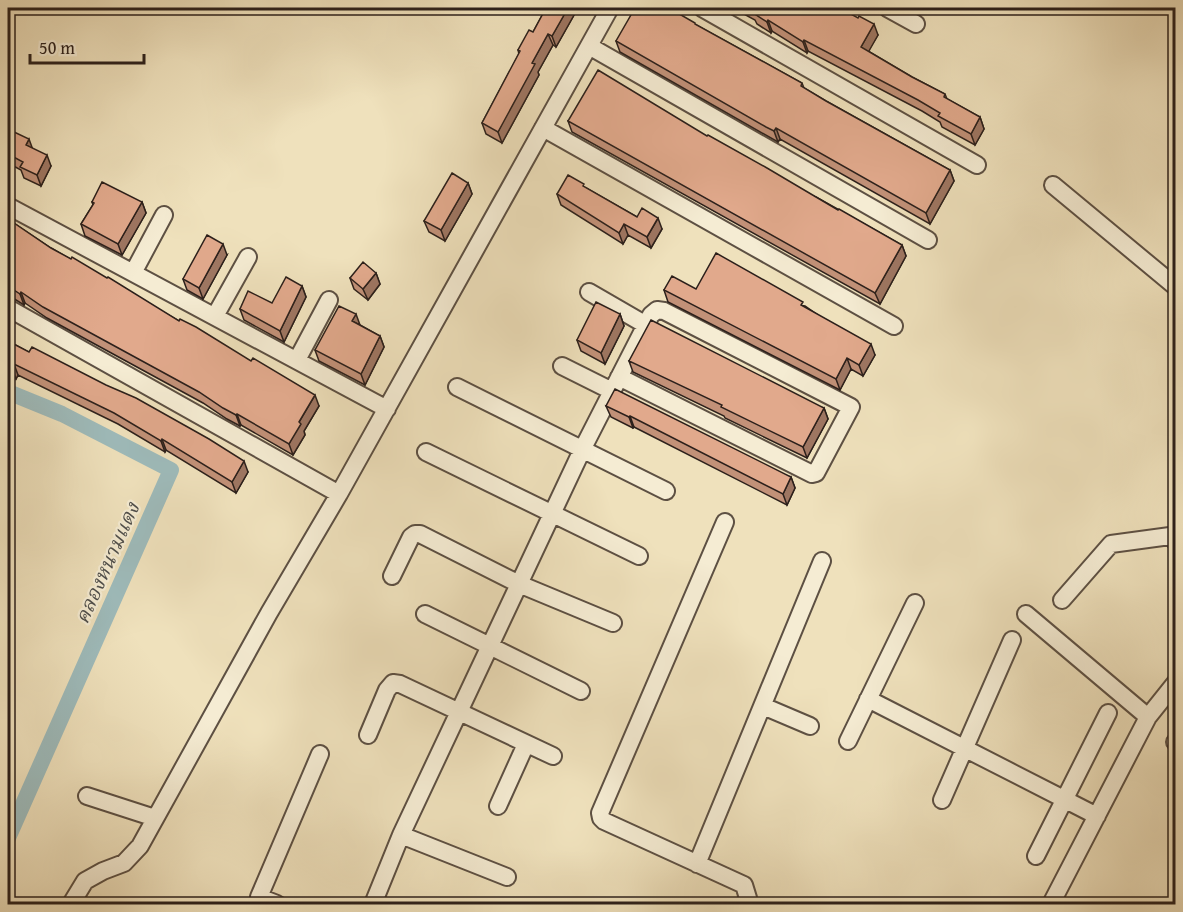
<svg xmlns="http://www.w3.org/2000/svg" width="1183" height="912" viewBox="0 0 1183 912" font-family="'Gentium Book Plus','Noto Serif Thai',serif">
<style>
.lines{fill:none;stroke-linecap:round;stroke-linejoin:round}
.canal{stroke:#9ebbbb;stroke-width:16}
.minor-casing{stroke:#5d5043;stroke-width:20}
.minor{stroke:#f5ecd3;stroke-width:16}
.wall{fill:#c29178;stroke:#2c201b;stroke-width:1.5}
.shaded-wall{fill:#9e7662;stroke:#2c201b;stroke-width:1.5}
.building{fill:#e1a98c;stroke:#2c201b;stroke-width:1.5}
.labels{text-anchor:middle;stroke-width:4.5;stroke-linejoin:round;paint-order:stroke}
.water-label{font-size:20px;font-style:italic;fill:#4e4e4b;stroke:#f5ecd3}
</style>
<rect width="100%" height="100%" fill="#efe1bc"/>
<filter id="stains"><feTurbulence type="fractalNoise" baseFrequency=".00333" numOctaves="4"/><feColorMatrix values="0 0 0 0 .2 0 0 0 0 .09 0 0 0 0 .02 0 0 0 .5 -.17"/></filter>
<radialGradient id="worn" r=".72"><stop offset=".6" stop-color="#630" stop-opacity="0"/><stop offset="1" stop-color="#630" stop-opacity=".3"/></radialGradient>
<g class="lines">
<path class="canal" d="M8,392l54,22 109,56 -163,368"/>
<defs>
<path id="minor" d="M702,8l275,157
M887,8l29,16
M589,46l339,194
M543,128l351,198
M1053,185l123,102
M8,206l379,203
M133,273l31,-58
M589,292l57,33
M8,308l331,186
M215,316l33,-59
M297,360l32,-60
M562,366l50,25
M457,387l209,104
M426,452l213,104
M725,522l-125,291 1,5 3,3 140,64 4,13 -4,6
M392,576l19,-39 4,-3h5l99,50 94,39
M1062,600l49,-56 59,-8 6,6
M425,614l156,77
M1026,614l122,103
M868,699l229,117
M763,706l47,20
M368,735l19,-45 6,-7 7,1 153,72
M848,741l67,-138
M1175,742h1
M87,796l68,22
M942,800l70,-160
M498,806l28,-62
M401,835l106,42
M1036,856l72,-143
M697,864l125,-303
M71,904l14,-23 18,-10 21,-8 16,-17 129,-233 70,-119 271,-486
M277,904l-18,-7 61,-143
M373,904l28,-69 182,-387 68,-133 6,-5 7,1 187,96 -35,66 -4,1 -193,-97
M1051,904l97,-187 28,-35"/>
</defs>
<use href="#minor" class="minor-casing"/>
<use href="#minor" class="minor"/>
</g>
<path class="wall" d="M546,8h32l-22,39 -3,-2 -15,27 1,3 -37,68 -16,-9 -4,-11 37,-69 -1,-4 15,-18z
M733,8h107l38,27 -10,16 44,26 33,17 2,5 33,18 4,12 -9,16 -33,-18 -2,-5 -18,-11 -114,-60 -1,2 -35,-22 -1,2 -14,-9 -2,-4z
M696,25l106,58 2,5 22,13 124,69 4,11 -24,43 -150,-85 -2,3 -158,-90 -4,-11z
M568,121l248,76 86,48 4,11 -26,48 -308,-172z
M8,140l24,8 19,18 -10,20 -17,-8 -3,-8 -13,-7z
M468,183l4,11 -27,47 -16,-9 -5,-11z
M586,188l51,29 25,12 -11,19 -23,-13 -5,9 -62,-39 -4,-11z
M92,202h50l4,11 -24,42 -37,-19 -4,-12 12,-19z
M8,219l43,29 128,73 140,85 -15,25 1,4 -12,20 -52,-30 -1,1 -13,-7 -24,-16 -156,-85 -22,-15 -1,2 -16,-10z
M227,255l-24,44 -16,-9 -4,-11z
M376,273l4,11 -12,16 -14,-11 -4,-11z
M302,286l4,11 -22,45 -40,-22 -4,-11 32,-6z
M696,289l109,17 70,49 -12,21 -12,-7 -11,21 -172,-88 -4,-12z
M620,314l4,12 -19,38 -24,-13 -4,-11z
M360,325l20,11 4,11 -19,38 -46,-24 -4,-11z
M8,341l240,131 -12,21 -70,-43 -1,2 -47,-28 -100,-49 -2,4 -8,-4z
M629,361l195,47 4,11 -21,39 -82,-40 -1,-2 -91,-44z
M606,406l185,71 4,11 -8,17 -153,-78 -1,1 -22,-11z"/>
<path class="shaded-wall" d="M568,8h10l-22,39 -4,-11z
M768,20l4,11 -1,2 -4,-11z
M874,24l4,11 -13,23 -4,-11z
M548,34l5,11 -15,27 1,3 -37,68 -4,-11 34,-69z
M804,40l4,11 -1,2 -4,-11z
M980,117l4,12 -9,16 -4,-11z
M776,128l4,11 -2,3 -4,-11z
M29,139l4,11 -7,-5z
M47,155l4,11 -10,20 -4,-11z
M950,170l4,11 -24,43 -4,-11z
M468,183l4,11 -27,47 -4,-11z
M142,202l4,11 -24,42 -4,-11z
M658,218l4,11 -11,19 -4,-11z
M624,224l4,11 -5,9 -4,-11z
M223,244l4,11 -24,44 -4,-11z
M902,245l4,11 -26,48 -5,-11z
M376,273l4,11 -12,16 -5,-11z
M302,286l4,11 -22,45 -4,-11z
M21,292l4,11 -1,2 -4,-11z
M356,314l4,11 -8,-4z
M620,314l4,12 -19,38 -4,-11z
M380,336l4,11 -19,38 -4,-11z
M871,344l4,11 -12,21 -4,-11z
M847,358l4,11 -11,21 -4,-11z
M14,364l4,11 -2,4 -4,-11z
M315,395l4,11 -15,25 1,4 -12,20 -4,-11 10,-22z
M824,408l4,11 -21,39 -4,-11z
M237,414l4,11 -1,1 -4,-11z
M630,416l4,11 -1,1 -4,-11z
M162,439l4,11 -1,2 -4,-11z
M244,461l4,11 -12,21 -4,-11z
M791,477l4,11 -8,17 -4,-11z"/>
<path class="building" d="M546,8h22l-16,28 -4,-2 -16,29 3,1 -37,68 -16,-9 38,-72 -2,-1 11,-20 4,2z
M635,8h34l26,15v1l107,59 -1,3 25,15 124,69 -24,43 -150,-85 -2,3 -8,-4 -150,-86z
M749,8h91l18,10 1,-2 15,8 -13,23 51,30 33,17 -1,3 36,20 -9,17 -33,-18 2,-3 -22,-13 -114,-60 -1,2 -35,-22 -1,2 -14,-9 1,-3z
M598,70l109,66 1,-1 59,33 49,29 22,13 1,-1 63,36 -27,48 -307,-172z
M12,131l17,8 -3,6 21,10 -10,20 -17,-8 3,-5 -15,-8v-14z
M452,173l16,10 -27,47 -17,-9z
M568,175l16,9 -1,2 54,31 5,-9 16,10 -11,19 -23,-13 -5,9 -62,-39z
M102,182l40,20 -24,42 -37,-20 13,-21 -2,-1z
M8,219l43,29 20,11 1,-2 35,21 1,-1 71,44 1,-2 16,8 55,34 2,-3 62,37 -16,27 2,2 -12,20 -52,-30 -1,1 -13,-7 -24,-16 -156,-85 -22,-15 -1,2 -12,-8z
M207,235l16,9 -24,44 -16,-9z
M716,253l87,49 -2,3 70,39 -12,21 -12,-7 -11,21 -172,-89 8,-14 24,13z
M363,262l13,11 -13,16 -13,-11z
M286,277l16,9 -22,45 -40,-22 8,-18 24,12z
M596,302l24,12 -19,39 -24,-13z
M339,306l17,8 -4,7 28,15 -19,38 -46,-24z
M651,320l173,88 -21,39 -82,-40 1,-2 -93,-44z
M8,341l21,11 3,-5 74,38 30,13 73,41 35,22 -12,21 -70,-43 -1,2 -47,-28 -100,-49 -2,4 -4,-2z
M615,389l176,88 -8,17 -153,-78 -1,1 -23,-11z"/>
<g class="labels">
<g class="water-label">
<text transform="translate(107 563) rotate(-66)" y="7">คลองหนามแดง</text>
</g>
</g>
<rect width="1183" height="912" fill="none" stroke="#efe1bc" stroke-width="30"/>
<rect x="9" y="9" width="1165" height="894" fill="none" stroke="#2c201b" stroke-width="3"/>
<rect x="15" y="15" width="1153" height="882" fill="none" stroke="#2c201b" stroke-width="1.5"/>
<path d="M30 54v9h114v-9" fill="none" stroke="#2c201b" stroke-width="3"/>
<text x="39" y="54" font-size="18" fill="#2c201b" stroke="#f5ecd3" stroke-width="4.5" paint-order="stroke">50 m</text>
<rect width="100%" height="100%" filter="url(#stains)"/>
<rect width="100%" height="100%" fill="url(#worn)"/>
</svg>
